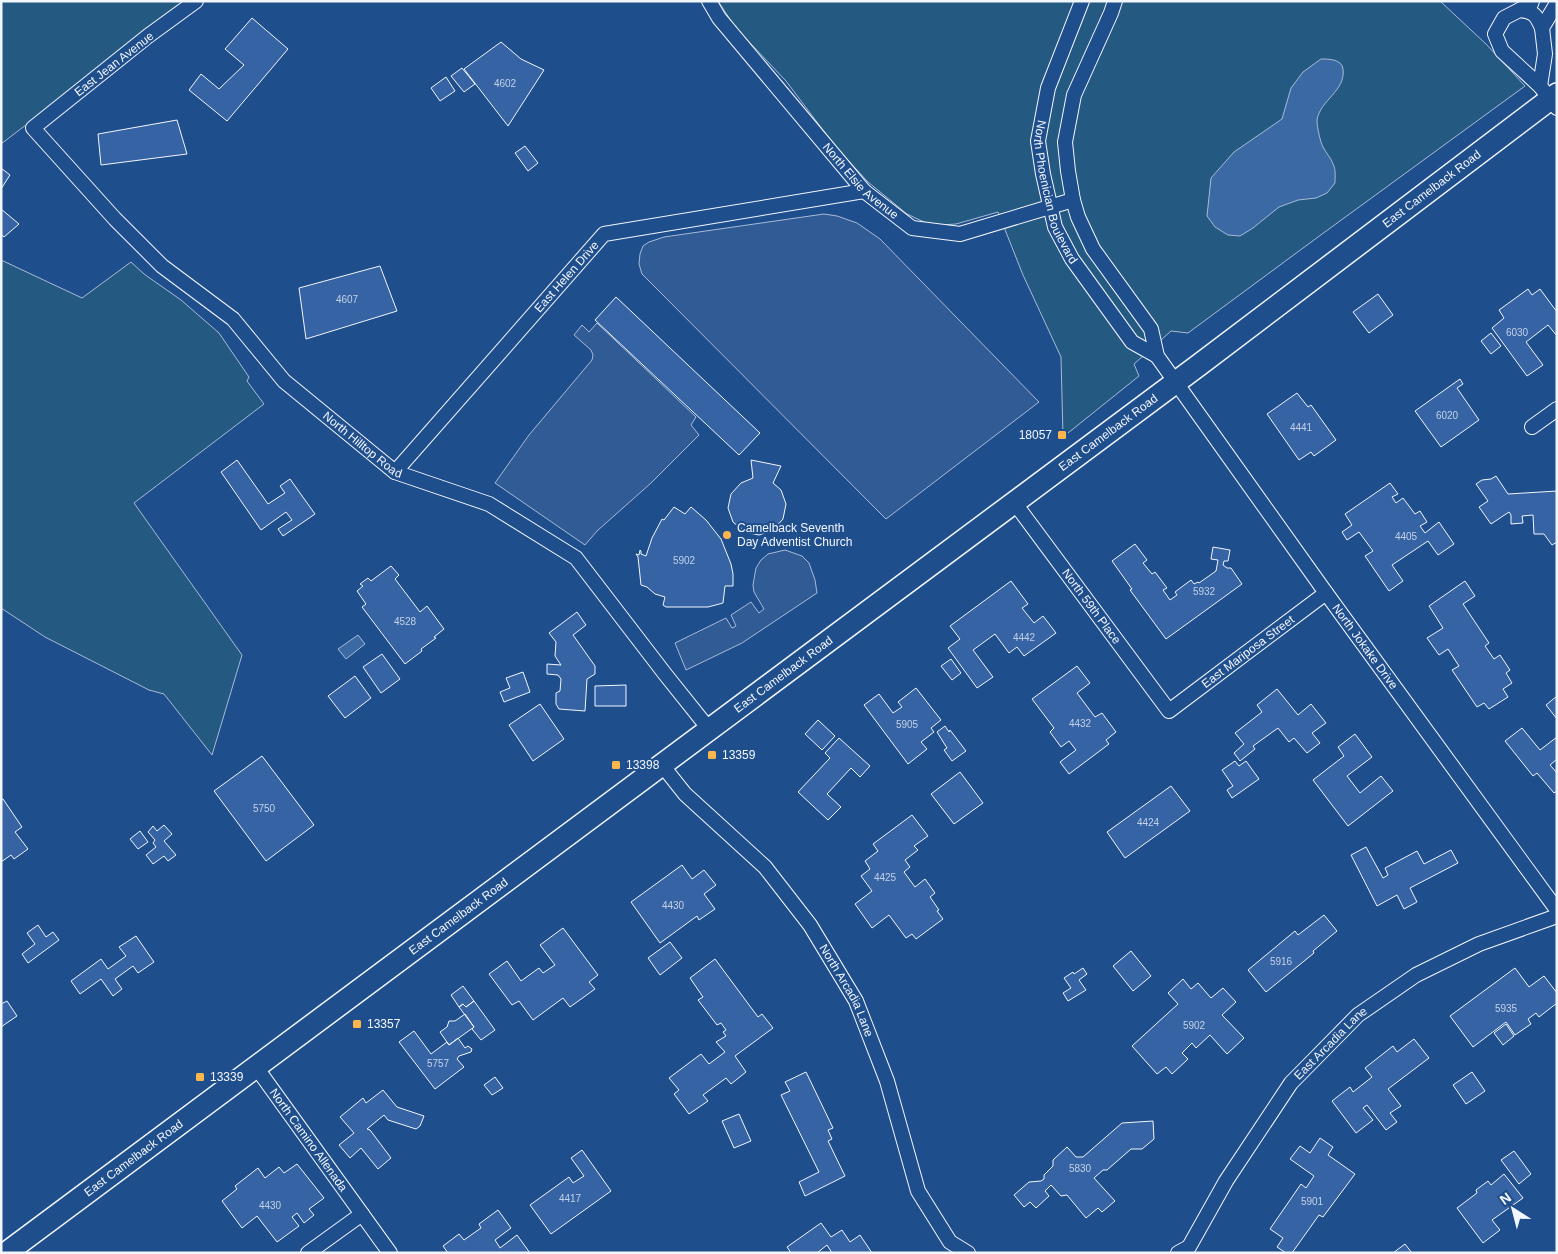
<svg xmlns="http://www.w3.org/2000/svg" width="1558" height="1254" viewBox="0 0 1558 1254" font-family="Arial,sans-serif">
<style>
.green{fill:#245a82;stroke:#a8bbd7}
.parking{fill:#305b95;stroke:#a8bbd7}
.water{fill:#3b69a3;stroke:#a8bbd7}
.building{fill:#3563a3;stroke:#f2f6ff}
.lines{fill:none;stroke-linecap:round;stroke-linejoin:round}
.minor-casing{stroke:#f2f6ff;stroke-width:16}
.primary-casing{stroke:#f2f6ff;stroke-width:24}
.minor{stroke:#1f4e8c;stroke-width:14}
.primary{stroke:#1f4e8c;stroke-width:21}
.poi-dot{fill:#ffb74d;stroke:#1f4e8c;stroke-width:2}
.labels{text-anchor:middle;stroke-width:4;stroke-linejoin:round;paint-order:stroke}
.number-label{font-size:10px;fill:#c3d1e8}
.street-label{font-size:12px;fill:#f2f6ff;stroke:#1f4e8c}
.poi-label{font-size:12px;fill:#f2f6ff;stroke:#1f4e8c;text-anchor:start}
</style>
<rect width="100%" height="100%" fill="#1f4e8c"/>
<path class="green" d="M1,1h187l-187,143z
M718,1h722l46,43 39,42 -207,151 -130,96 -17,-2 -37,33 5,12 -76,61 -2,-80 -38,-82 -25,-63 -42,12 -16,1 -16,-3 -17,-8 -39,-32 -33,-36 -49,-65 -51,-54z
M1,260l81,38 49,-36 13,12 37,26 38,33 30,44 -2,4 17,23 -130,99 108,152 -30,100 -48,-61 -15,-4 -104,-53 -44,-29z"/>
<path class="parking" d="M824,214l13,2 20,7 23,16 159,163 -153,117 -244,-245 -3,-10 1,-10 3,-8 6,-4 15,-5z
M597,323l99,94 -5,8 8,10 -48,48 -54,48 -12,14 -90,-62 34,-48 63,-75 1,-5 -2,-5 -17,-15 8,-10 7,7z
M785,550l17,6 7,7 6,17 2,13 -75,50 -56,27 -11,-27 51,-25 6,10 4,-2 -5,-11 20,-13 8,11 5,-4 -10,-17 -1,-7 3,-17 5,-8 7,-6z"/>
<path class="water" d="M1321,59c7,0 21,0 22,10 3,22 -23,31 -26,51 0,7 3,21 6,27 3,6 8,11 10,17 3,5 2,13 2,19l-8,10 -11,5 -18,2 -19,7 -26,21 -13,8 -12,-1 -13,-8 -8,-11 4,-38 23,-26 48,-33 9,-31 12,-16z
M358,635l7,9 -19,15 -8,-10z"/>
<path class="building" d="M252,18l36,31 -61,72 -38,-31 12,-16 18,15 25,-24 -19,-16z
M501,42l20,17 23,11 -36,56 -44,-57z
M462,68l13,16 -11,8 -13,-16z
M446,77l9,14 -15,10 -9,-13z
M177,120l10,34 -86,11 -3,-31z
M525,146l13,17 -10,8 -13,-18z
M1,168l9,7 -9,14z
M1,209l18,15 -15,13 -3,-3z
M380,266l17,45 -91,28 -7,-51z
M1528,289l4,6 8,-6 17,23v24l-9,-11 -22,17 17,23 -16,11 -35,-48 12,-10 -5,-8z
M1378,294l15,21 -24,18 -16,-21z
M616,297l144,136 -21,22 -144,-135z
M1491,333l10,13 -10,8 -10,-13z
M1460,379l3,5 -6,4 22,32 -38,27 -26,-36z
M1297,393l11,14 3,-2 25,35 -22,16 -3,-4 -12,8 -32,-46z
M237,460l31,44 17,-11 -5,-7 10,-7 25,35 -32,22 -5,-7 14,-9 -6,-8 -25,18 -40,-58z
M751,460l30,6 -8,17 8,7 5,14 -3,15 -10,11 -14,5 -14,-3 -12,-10 -5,-14 3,-14 10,-11 12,-5z
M1496,476l12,18 49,-3v51l-5,3 -8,-11h-10l-1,-19 -11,1 1,7 -12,1v-9l-2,-3 -18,12 -12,-17 9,-6 -12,-17 6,-4 9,-1z
M1390,483l8,11 -6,3 4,6 7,-5 12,16 5,-3 7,11 -7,4 5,7 14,-11 15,22 -16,11 -10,-14 -36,24 11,16 -14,10 -24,-35 8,-5 -14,-19 -12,8 -5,-8 10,-7 -7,-11z
M674,507l11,7 6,-7 15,13 15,19 10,25 2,10v12h-8l-2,17 -15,4h-42l-3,-2 2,-8 -10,-3 -8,-7 -6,-2 -3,-28 -2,-3 3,1 1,-5 1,1v3l5,2 6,-18 10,-19 2,1z
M1135,544l12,16 -4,3 9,11 3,-2 12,16 -4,2 7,10 7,-5 -2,-3 16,-12 3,4 4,-2 1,1 17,-12 2,-11 -7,-1 2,-12 17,3 -2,11h-4l-1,4 4,3h4l11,16 -76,55 -36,-49 2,-1 -20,-28z
M391,566l8,9 -4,4 25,33 7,-6 17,23 -10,8 2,1 -15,11 1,2 -17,13 -43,-57 4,-3 -9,-13 6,-5 -3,-2 8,-6 3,3z
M1011,581l17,23 -6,4 12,15 9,-7 13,17 -32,23 -7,-9 -8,6 -14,-19 -22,16 20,27 -16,11 -29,-40 12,-9 -10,-13z
M1465,581l10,15 -12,8 26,39 -4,3 9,13 6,-4 10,15 -4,3 6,10 -9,6 5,8 -19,12 -5,-6 -7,4 -25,-37 7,-4 -11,-17 -9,6 -12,-17 16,-10 -14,-22z
M577,612l9,13 -13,10 22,31v8l-8,5 -2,32 -26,-2 -3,-5v-11l4,-2 1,-12 -3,-4 -11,-1v-10l14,1 -6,-9 1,-14 -7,-9z
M382,654l18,25 -19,14 -18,-26z
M951,659l10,14 -9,7 -11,-14z
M1077,666l13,17 -13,10 18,24 7,-4 14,19 -10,8 3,4 -40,30 -9,-12 16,-12 -7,-9 -8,6 -11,-15 4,-4 -22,-29z
M523,672l7,20 -26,10 -4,-10 10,-4 -4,-10z
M355,676l16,22 -26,20 -17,-22z
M626,685v21h-31v-20z
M916,688l25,32 -10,8 3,4 -13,10 6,7 -19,15 -44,-59 15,-11 14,19 9,-6 -4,-5z
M1277,689l21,26 13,-11 15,19 -14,10 8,10 -13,10 -13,-15 -5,4 -11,-14 -25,18 2,3 -15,12 -6,-8 10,-9 -9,-11 27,-21 -5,-7z
M1557,696v23l-11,-14z
M540,704l24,35 -31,22 -24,-36z
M818,720l17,16 -13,14 -17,-16z
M945,726l4,6 1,-2 16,21 -14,10 -8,-11 3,-2 -10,-16z
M1522,728l18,22 17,-13v22l-7,6 7,8v18l-3,2 -17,-20 -4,3 -28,-35z
M1355,734l17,23 -25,19 13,17 21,-17 12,15 -45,35 -35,-46 31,-24 -6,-9z
M839,738l31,28 -10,11 -9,-9 -24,26 14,13 -13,13 -30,-28 32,-34 -5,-5z
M262,756l52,69 -48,36 -52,-70z
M1235,761l4,5 7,-5 13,18 -27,19 -5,-8 6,-4 -11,-16z
M960,772l23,31 -29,21 -23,-30z
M1171,786l19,25 -65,47 -18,-26z
M1,799h2l19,28 -7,5 13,17 -14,10 -3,-4 -10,7z
M912,815l16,21 -14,10 4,4 -13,10 5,7 -6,5 11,15 10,-8 10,14 -5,4 9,13 -2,1 6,8 -27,20 -4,-5 -6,4 -17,-23 -17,13 -17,-24 17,-13 -11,-15 9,-7 -5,-8 13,-10 -5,-7z
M164,825l8,9 -8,7 12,14 -8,6 -4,-5 -11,8 -7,-9 10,-8 -3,-4 2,-3 -7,-8 5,-6 4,5z
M140,831l8,11 -10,7 -8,-10z
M1366,847l17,31 5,-3 -3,-7 32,-17 7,13 27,-14 7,13 -48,25 7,14 -13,7 -7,-14 -20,11 -26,-51z
M682,865l10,14 12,-9 12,15 -12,9 11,15 -16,11 -2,-4 -37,27 -29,-41z
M1324,915l13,16 -24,20 1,2 -48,39 -18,-22 47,-39 3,4z
M38,925l8,12 7,-5 6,8 -31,23 -6,-9 13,-10 -8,-11z
M563,928l35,47 -9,7 6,7 -25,18 -7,-9 -30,22 -14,-19 -7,4 -23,-31 18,-13 14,20 18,-13 4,5 12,-8 -15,-20z
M136,936l18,26 -16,11 -5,-7 -18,13 7,10 -9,7 -12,-17 -21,15 -9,-13 30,-22 7,10 18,-13 -7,-9z
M670,942l12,16 -22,17 -12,-17z
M1131,951l20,25 -18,15 -20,-25z
M715,959l43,58 4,-3 11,14 -38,28 11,16 -15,12 -5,-6 -23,17 5,6 -19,13 -15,-20 5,-4 -10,-12 32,-24 8,10 16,-12 -9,-10 10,-6 -3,-4 3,-2 -5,-7 -4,2 -19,-25 5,-3 -13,-19z
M1083,968l4,6 -8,6 7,10 -18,11 -5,-8 8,-5 -7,-10 9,-6 1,2z
M1515,968l14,19 15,-11 13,17v10l-18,14 -3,-4 -8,6 3,5 -16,11 -9,-13 -33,25 -23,-31z
M1183,979l8,10 7,-6 13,15 12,-10 13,14 -14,13 22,23 -17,16 -17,-19 -14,13 -4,-5 -10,10 6,6 -16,15 -6,-7 -9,7 -25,-28 46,-42 -10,-11z
M463,986l11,15 -8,6 -3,-3 -4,3 -8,-12z
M7,1001l10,15 -16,11v-23z
M474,1001l21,29 -14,10 -9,-11 2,-2 -15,-20 4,-3 3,3z
M465,1014l9,13 -25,18 -9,-13 7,-5 2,-6h6z
M1506,1024l8,12 -11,9 -9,-12z
M414,1031l17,23 16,-12 2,3 9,-7 7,10 3,-2 4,3 -1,3 -12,4 -2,3 7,8 -29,22 -36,-47z
M1414,1039l15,19 -41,31 13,17 -11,7 7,9 -11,8 -19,-25 -4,3 10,12 -17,13 -24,-32 18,-14 3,5 19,-15 -7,-9 28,-22 4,6z
M806,1072l27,56 -5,2 4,9 -4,2 17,35 -40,20 -6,-14 20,-10 -38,-77 9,-4 -5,-9z
M1472,1072l13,19 -19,13 -13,-19z
M495,1077l8,11 -11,7 -8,-10z
M383,1090l14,17 27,9 -4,10 -4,3 -28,-9 -4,-5 -17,14 3,1 21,28 -13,11 -17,-21 -11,10 -11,-13 15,-12 -14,-16 23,-19 3,5z
M739,1114l12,27 -17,7 -12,-27z
M1153,1121l1,18 -12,10h-11l-24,21h-4l-9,8 21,23 -13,11 -4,-4 -12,10 -19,-23 -6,1 -10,-11 -6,6 4,5 -13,12 -6,-6 -6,5 -10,-12 15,-13 12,-1 3,-2v-4l9,-9v-6l14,-13 9,10h7l39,-34z
M1320,1138l13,9 -5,8 27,19 -32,43 -4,-2 -27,38h-6l-9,-6 6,-9 -13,-9 31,-45 5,4 8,-12 -24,-17 10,-13 10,7z
M582,1150l29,41 -60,43 -21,-29 39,-28 4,6 11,-7 -13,-18z
M1514,1151l17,23 -12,10 -18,-24z
M297,1164l27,34 -15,11 5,6 -10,8 -7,-10 -5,4 7,9 -22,16 -20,-26 -15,12 -20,-27 15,-12 -2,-3 23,-18 7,10 14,-11 5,6z
M1504,1174l19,24 -31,22 8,10 -17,13 -26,-35 20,-15 -1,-3 12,-9 3,4z
M498,1210l13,18 -16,12 5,8 17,-13 13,18h-82l-5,-7 16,-12 5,6 17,-12 -2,-4z
M821,1223l10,14 11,-7 8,12 10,-7 12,18h-40l-5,-8 -10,8h-26l-4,-6z
M1405,1244l7,9h-19z"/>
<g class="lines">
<defs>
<g id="minor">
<path id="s1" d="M196,1l-48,35 -115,92 82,91 47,47 71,53 51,62 111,91 94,32 87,54 89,116 44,55"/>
<path id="s2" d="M709,1l10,17 145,173 48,37 48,6 113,-34"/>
<path id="s3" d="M1082,1l-34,87 -10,53 5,33 12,53 17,32 60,83 25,14"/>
<path id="s4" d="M1115,1l-4,12 -37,82 -9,47 3,29 5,29 5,17 15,32 58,80 6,27 169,237 231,317"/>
<path d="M1532,1l-1,3 -27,14 -9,16 7,17 38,35 17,22"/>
<path d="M1520,10c15,2 16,5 22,18"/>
<path d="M1540,86l5,-32 -3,-26 15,-25"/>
<path d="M1532,427l25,-18"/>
<path id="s5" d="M395,472l209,-238 260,-43"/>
<path id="s6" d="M1014,502l155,209 157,-118"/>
<path id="s7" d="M662,765l23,29 80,73 45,58 46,76 31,80 31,110 32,51 18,11"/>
<path id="s8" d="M256,1067l134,186"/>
<path d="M308,1253l54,-39"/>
<path id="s9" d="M1178,1253l11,-6 37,-66 65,-98 67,-68 58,-40 63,-31 78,-28"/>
</g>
<g id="primary">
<path id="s10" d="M6,1253l1193,-888 358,-271"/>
</g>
</defs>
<use href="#minor" class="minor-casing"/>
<use href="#primary" class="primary-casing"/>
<use href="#minor" class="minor"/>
<use href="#primary" class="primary"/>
</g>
<g class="poi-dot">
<rect x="1057" y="430" width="10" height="10" rx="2.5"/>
<circle cx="727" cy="535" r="5"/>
<rect x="707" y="750" width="10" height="10" rx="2.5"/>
<rect x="611" y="760" width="10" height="10" rx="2.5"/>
<rect x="352" y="1019" width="10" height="10" rx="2.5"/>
<rect x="195" y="1072" width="10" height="10" rx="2.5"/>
</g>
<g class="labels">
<g class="number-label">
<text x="505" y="87">4602</text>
<text x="347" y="303">4607</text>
<text x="1517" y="336">6030</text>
<text x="1447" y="419">6020</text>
<text x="1301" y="431">4441</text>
<text x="1406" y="540">4405</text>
<text x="684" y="564">5902</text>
<text x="1204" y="595">5932</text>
<text x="405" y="625">4528</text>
<text x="1024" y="641">4442</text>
<text x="1080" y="727">4432</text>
<text x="907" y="728">5905</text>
<text x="264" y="812">5750</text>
<text x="1148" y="826">4424</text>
<text x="885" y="881">4425</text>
<text x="673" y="909">4430</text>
<text x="1281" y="965">5916</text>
<text x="1506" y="1012">5935</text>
<text x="1194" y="1029">5902</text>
<text x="438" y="1067">5757</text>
<text x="1080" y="1172">5830</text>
<text x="570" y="1202">4417</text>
<text x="1312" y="1205">5901</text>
<text x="270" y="1209">4430</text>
</g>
<g class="street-label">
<text transform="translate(114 64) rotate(-38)" y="4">East Jean Avenue</text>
<text dy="4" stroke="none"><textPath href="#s2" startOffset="236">North Elsie Avenue</textPath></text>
<text dy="4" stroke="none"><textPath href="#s10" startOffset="1779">East Camelback Road</textPath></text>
<text dy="4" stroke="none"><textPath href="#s3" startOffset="201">North Phoenician Boulevard</textPath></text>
<text dy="4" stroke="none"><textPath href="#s5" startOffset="260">East Helen Drive</textPath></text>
<text dy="4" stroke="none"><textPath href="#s10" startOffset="1374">East Camelback Road</textPath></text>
<text dy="4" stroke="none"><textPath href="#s1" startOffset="666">North Hilltop Road</textPath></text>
<text dy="4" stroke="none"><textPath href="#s6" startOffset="130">North 59th Place</textPath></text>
<text dy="4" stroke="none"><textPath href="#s4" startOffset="746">North Jokake Drive</textPath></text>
<text dy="4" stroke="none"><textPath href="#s6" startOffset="359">East Mariposa Street</textPath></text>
<text dy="4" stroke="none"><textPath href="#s10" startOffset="969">East Camelback Road</textPath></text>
<text dy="4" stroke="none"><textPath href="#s10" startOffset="564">East Camelback Road</textPath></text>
<text dy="4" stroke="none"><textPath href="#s7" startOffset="294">North Arcadia Lane</textPath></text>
<text dy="4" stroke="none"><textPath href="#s9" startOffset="262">East Arcadia Lane</textPath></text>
<text dy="4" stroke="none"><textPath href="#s8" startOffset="90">North Camino Allenada</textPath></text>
<text dy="4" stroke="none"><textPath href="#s10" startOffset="159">East Camelback Road</textPath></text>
</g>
<g class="poi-label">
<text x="1052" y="439" text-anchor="end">18057</text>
<text x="737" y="532">Camelback Seventh<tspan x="737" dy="14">Day Adventist Church</tspan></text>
<text x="722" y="759">13359</text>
<text x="626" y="769">13398</text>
<text x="367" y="1028">13357</text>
<text x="210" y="1081">13339</text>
</g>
</g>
<rect width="1558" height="1254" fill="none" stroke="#f2f6ff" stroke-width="5"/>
<g transform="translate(1513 1209) rotate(324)" stroke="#1f4e8c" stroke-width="4" paint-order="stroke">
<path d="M0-4L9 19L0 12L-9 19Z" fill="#f2f6ff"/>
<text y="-8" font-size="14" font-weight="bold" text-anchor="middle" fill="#f2f6ff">N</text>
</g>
</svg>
